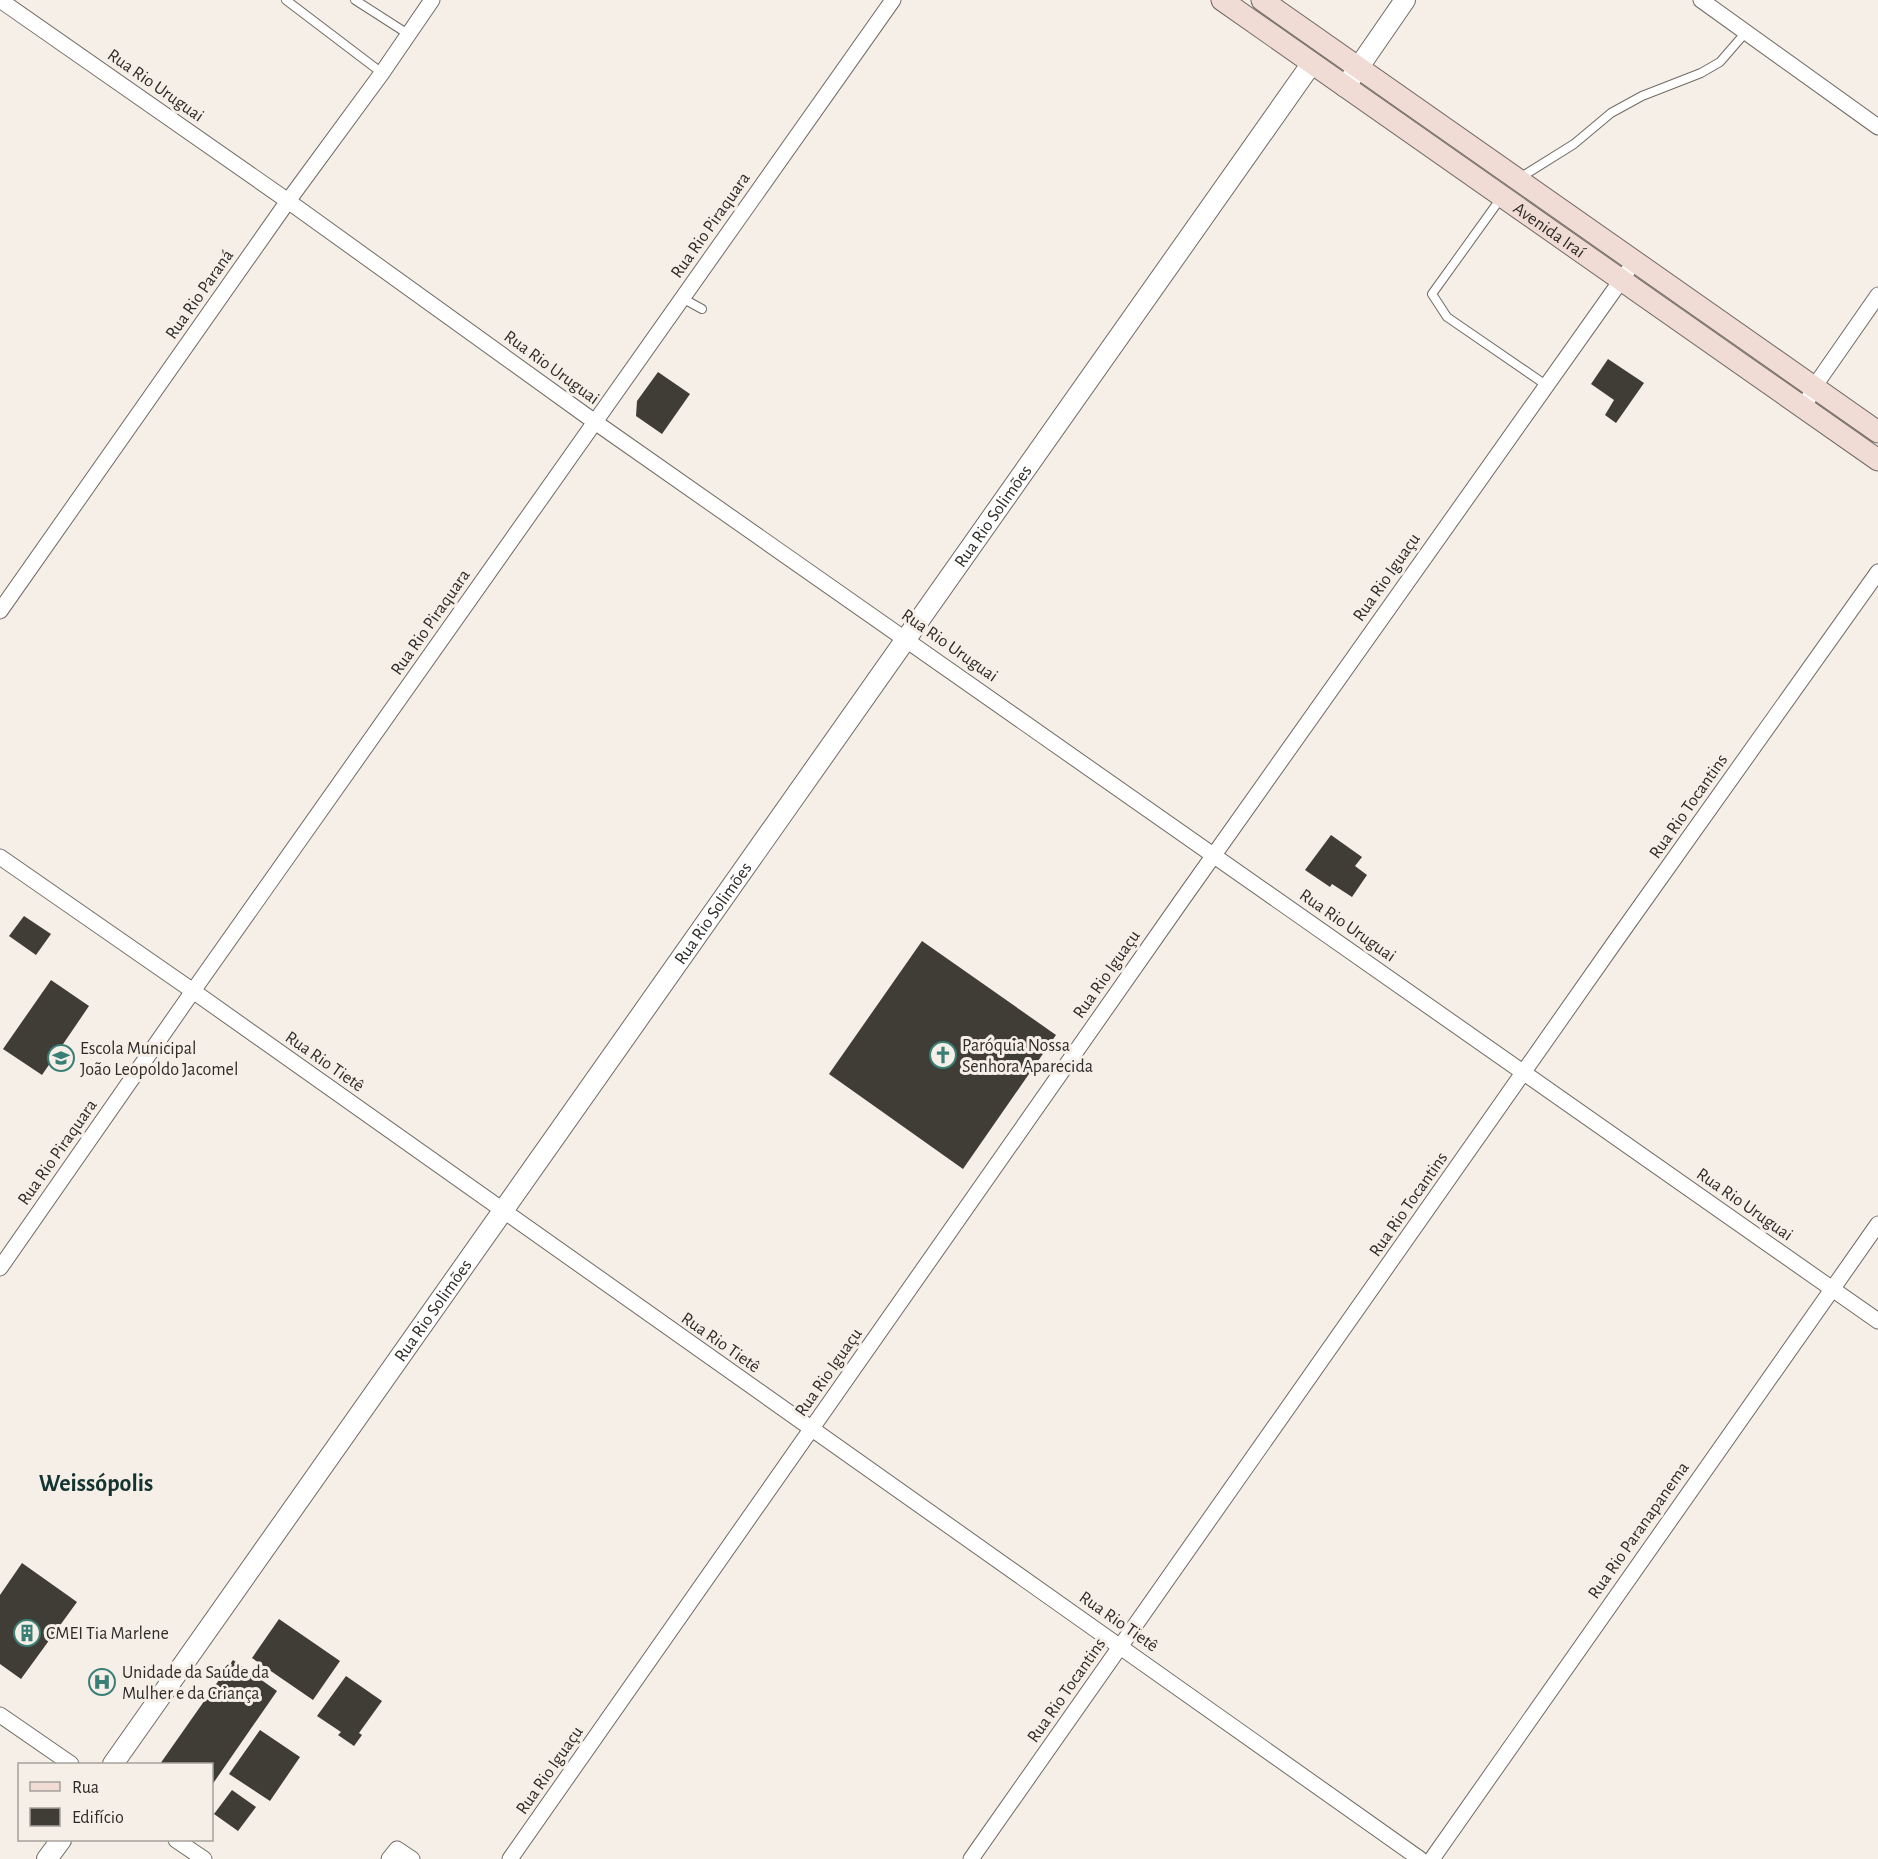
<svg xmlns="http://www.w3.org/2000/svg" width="1878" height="1859" viewBox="0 0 1878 1859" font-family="'Alegreya Sans',sans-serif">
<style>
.building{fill:#403d37}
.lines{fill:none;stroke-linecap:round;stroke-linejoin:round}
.service-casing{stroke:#716b65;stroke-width:10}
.minor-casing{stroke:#716b65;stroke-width:17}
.tertiary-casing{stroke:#716b65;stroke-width:22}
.secondary-casing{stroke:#716b65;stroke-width:23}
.service{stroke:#fff;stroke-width:8}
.minor{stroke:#fff;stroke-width:15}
.tertiary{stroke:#fff;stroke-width:20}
.secondary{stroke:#f0dcd4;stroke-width:21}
.labels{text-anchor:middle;stroke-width:6;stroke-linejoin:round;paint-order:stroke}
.street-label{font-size:18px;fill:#2e2c29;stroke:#f6efe8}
.poi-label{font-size:18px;fill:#2e2c29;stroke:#f6efe8;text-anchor:start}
.district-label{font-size:24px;font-weight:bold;fill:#133430;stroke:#f6efe8}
</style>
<rect width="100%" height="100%" fill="#f6efe8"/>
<path class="building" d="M1608,359l36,24 -28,40 -11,-8 9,-15 -23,-16z
M658,372l32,22 -28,40 -26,-18 1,-15z
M1331,835l31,22 -7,9 12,9 -15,22 -20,-13 -2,3 -25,-17z
M24,916l27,18 -15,21 -27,-19z
M922,941l134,94 -93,134 -134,-95z
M51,980l38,26 -47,69 -39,-26z
M22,1563l55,39 -56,77 -21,-15v-69z
M279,1619l61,42 -27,39 -61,-42z
M233,1660l44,31 -65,94v-21h-52z
M346,1676l36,25 -23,32 3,2 -8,11 -16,-11 3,-3 -24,-16z
M260,1730l40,27 -30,44 -41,-27z
M232,1790l24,17 -18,24 -24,-17z"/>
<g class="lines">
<defs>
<path id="service" d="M286,0l96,73
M355,0l53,34
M1518,179l56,-35 37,-31 31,-17 59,-23 19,-11 26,-30
M1501,198l-69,96 15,23 99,68
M682,298l20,11"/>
<path id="minor" d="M0,0l288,201 307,221 1283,899
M1701,0l177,127
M1804,408l10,-21 64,-92
M0,611l288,-410 94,-128 50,-73
M0,857l193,134 1227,868
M0,1268l193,-277 700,-991
M0,1715l71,49
M176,1840l28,19
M389,1859l8,-10 15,10
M510,1859l672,-959 445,-628
M971,1859l646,-920 261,-367
M1432,1859l446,-635"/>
<g id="tertiary">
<path d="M1345,87l60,-87"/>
<path id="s1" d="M113,1764l1199,-1701"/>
<path d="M47,1859l14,-19"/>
</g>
<g id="secondary">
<path id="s2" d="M1222,0l656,460"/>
<path d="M1262,0l616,432"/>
</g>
</defs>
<use href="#service" class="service-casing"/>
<use href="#minor" class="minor-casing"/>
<use href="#tertiary" class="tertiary-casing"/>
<use href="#secondary" class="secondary-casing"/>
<use href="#service" class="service"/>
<use href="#minor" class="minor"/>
<use href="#tertiary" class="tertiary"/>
<use href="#secondary" class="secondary"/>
</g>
<defs>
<symbol id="church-ring" viewBox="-11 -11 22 22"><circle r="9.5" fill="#f6efe8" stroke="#397f76" stroke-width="1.5"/><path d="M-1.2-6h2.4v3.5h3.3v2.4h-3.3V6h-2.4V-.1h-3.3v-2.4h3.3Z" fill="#397f76"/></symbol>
<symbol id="school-ring" viewBox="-11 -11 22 22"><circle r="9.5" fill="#f6efe8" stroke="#397f76" stroke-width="1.5"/><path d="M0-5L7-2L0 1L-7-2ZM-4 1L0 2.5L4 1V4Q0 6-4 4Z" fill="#397f76"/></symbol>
<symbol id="building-ring" viewBox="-11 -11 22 22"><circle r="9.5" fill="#f6efe8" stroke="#397f76" stroke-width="1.5"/><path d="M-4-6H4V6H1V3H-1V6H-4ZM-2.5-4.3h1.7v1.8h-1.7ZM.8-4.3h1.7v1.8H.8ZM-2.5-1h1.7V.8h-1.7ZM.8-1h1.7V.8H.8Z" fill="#397f76"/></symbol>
<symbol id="hospital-ring" viewBox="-11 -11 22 22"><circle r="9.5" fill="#f6efe8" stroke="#397f76" stroke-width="1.5"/><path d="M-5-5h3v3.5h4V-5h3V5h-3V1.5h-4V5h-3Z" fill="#397f76"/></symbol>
</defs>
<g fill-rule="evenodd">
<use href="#church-ring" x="928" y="1040" width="30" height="30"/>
<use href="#school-ring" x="46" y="1043" width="30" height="30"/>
<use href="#building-ring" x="12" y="1618" width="30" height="30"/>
<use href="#hospital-ring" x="87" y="1667" width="30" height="30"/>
</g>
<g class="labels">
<g class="street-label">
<text transform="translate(156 85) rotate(35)" y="6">Rua Rio Uruguai</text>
<text transform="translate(710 225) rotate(-55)" y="6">Rua Rio Piraquara</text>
<text dy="6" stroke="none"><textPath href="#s2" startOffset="400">Avenida Iraí</textPath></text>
<text transform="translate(199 294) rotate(-55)" y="6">Rua Rio Paraná</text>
<text transform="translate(552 367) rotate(36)" y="6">Rua Rio Uruguai</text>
<text dy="6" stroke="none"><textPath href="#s1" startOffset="1527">Rua Rio Solimões</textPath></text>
<text transform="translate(1386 577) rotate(-55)" y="6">Rua Rio Iguaçu</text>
<text transform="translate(430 622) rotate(-55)" y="6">Rua Rio Piraquara</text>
<text transform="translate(950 645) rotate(35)" y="6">Rua Rio Uruguai</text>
<text transform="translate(1688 806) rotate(-55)" y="6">Rua Rio Tocantins</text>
<text dy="6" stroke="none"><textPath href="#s1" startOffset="1041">Rua Rio Solimões</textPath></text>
<text transform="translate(1348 925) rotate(35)" y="6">Rua Rio Uruguai</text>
<text transform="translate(1106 974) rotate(-55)" y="6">Rua Rio Iguaçu</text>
<text transform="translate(325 1061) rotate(35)" y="6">Rua Rio Tietê</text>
<text transform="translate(57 1152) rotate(-55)" y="6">Rua Rio Piraquara</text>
<text transform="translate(1408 1204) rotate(-55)" y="6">Rua Rio Tocantins</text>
<text transform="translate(1745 1204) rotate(35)" y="6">Rua Rio Uruguai</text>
<text dy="6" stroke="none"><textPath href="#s1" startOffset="555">Rua Rio Solimões</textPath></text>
<text transform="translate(721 1342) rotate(35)" y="6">Rua Rio Tietê</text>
<text transform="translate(828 1372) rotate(-55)" y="6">Rua Rio Iguaçu</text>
<text transform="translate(1638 1530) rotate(-55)" y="6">Rua Rio Paranapanema</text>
<text transform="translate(1119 1621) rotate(35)" y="6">Rua Rio Tietê</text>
<text transform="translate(1066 1690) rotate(-55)" y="6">Rua Rio Tocantins</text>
<text transform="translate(549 1770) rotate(-55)" y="6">Rua Rio Iguaçu</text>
</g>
<g class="poi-label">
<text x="962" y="1051">Paróquia Nossa<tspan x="962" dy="21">Senhora Aparecida</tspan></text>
<text x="80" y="1054">Escola Municipal<tspan x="80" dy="21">João Leopoldo Jacomel</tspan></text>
<text x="46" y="1639">CMEI Tia Marlene</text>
<text x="122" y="1678">Unidade da Saúde da<tspan x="122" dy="21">Mulher e da Criança</tspan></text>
</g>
<g class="district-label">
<text x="96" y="1491">Weissópolis</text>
</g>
</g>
<rect x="18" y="1763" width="195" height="78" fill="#f6efe8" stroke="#a6a19c" stroke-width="1.5"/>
<rect x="30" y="1782" width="30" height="9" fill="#f0dcd4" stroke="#a6a19c" stroke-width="1.5"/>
<text x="72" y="1793" font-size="18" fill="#2e2c29">Rua</text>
<rect x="30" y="1808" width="30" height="18" fill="#403d37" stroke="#a6a19c" stroke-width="1.5"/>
<text x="72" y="1823" font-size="18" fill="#2e2c29">Edifício</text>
</svg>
